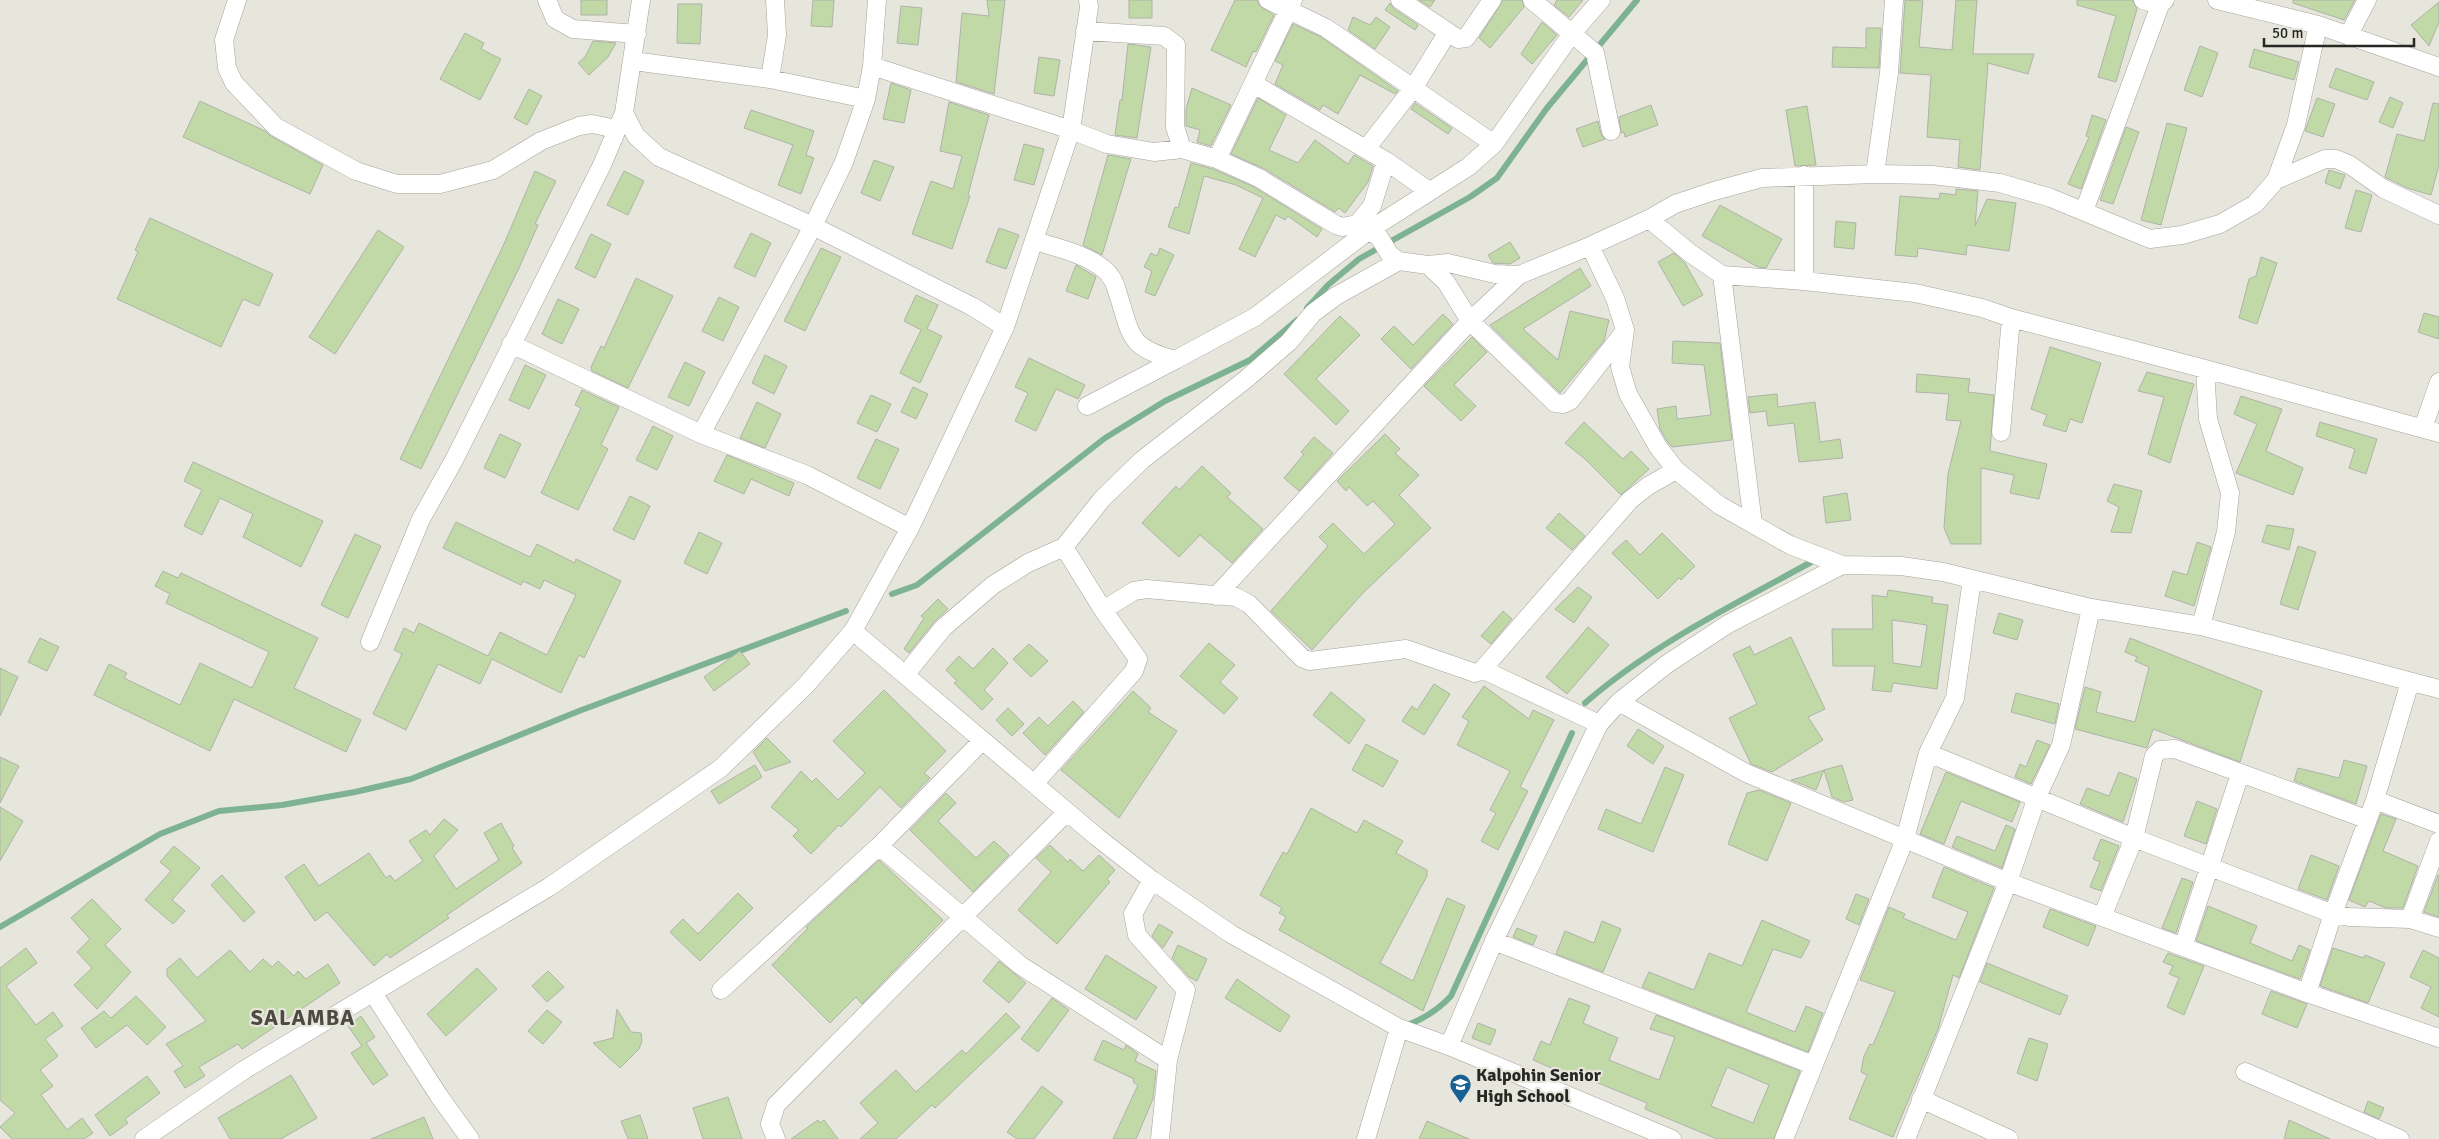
<svg xmlns="http://www.w3.org/2000/svg" width="2439" height="1139" viewBox="0 0 2439 1139" font-family="Signika,sans-serif">
<style>
.lines{fill:none;stroke-linecap:round;stroke-linejoin:round}
.stream{stroke:#7db292;stroke-width:6}
.building{fill:#c1d9a6;stroke:#aeb3a9;fill-rule:evenodd}
.minor-casing{stroke:#a5a39a;stroke-width:19}
.minor{stroke:#fff;stroke-width:18}
.labels{text-anchor:middle;stroke-width:4.5;stroke-linejoin:round;paint-order:stroke}
.poi-label{font-size:18px;font-weight:bold;fill:#272723;stroke:#e7e6dc;text-anchor:start}
.district-label{font-size:22px;font-weight:bold;letter-spacing:1px;fill:#4c4a42;stroke:#e7e6dc}
</style>
<rect width="100%" height="100%" fill="#e7e6dc"/>
<g class="lines">
<path class="stream" d="M1307,308l21,-23 31,-26 111,-62 27,-19 50,-70 90,-108
M892,594l25,-9 188,-147 60,-37 85,-41 47,-40
M1585,703c68,-59 152,-100 230,-143
M0,927l160,-93 59,-23 63,-6 73,-13 56,-13 168,-68 267,-100
M1410,1024c17,-7 29,-15 41,-28l121,-263"/>
</g>
<path class="building" d="M581,0h26v15h-26z
M813,0h21l-2,27 -21,-1z
M987,0h18l-11,94 -38,-12 6,-69 27,3z
M1129,0h23v18h-23z
M1235,0h22l3,6 14,9 -18,37 -3,-1 -7,16 -35,-17z
M1419,0h16l-5,7z
M1503,0h19l2,7 -34,41 -11,-10z
M1557,0h26l-14,17 -15,-12z
M1905,0l18,1 -4,46 33,3 4,-50h21l-4,54h61l-6,20 -40,-11 -8,107 -22,-3 2,-27 -33,-3 4,-62 -31,-2z
M2077,0h56l4,9 -21,73 -18,-5 18,-61 -39,-11z
M2293,0h62l-11,20 -51,-17z
M2439,2v20l-10,24 -18,-21z
M1390,3l4,6 24,16 -3,5 -30,-20z
M678,4h24l-2,40 -23,-1z
M901,6l21,2 -4,37 -21,-2z
M1353,17l17,8 6,-8 14,10 -15,22 -27,-19z
M1542,22l15,13 -25,29 -11,-10z
M1293,24l28,13 77,54 -3,3 -35,-19 -22,39 -15,-9 -3,5 -45,-26 8,-19 -8,-4z
M1866,28h15l-2,40 -47,-1 1,-20 33,1z
M465,33l19,10 -3,6 20,10 -21,41 -40,-21z
M593,41l23,2 -8,14 -19,18 -11,-12 7,-6z
M1128,44l23,3 -14,91 -22,-3 5,-35h2z
M2200,46l18,7 -16,44 -18,-7z
M2254,49l45,13 -5,18 -45,-13z
M1039,57l21,3 -6,36 -20,-3z
M2336,68l38,14 -7,18 -38,-13z
M891,83l20,7 -7,33 -21,-4z
M1192,88l39,17 -20,41 -14,-4 3,-12 -14,-4v-17z
M529,89l13,7 -15,29 -13,-7z
M2390,97l13,6 -10,25 -14,-6z
M1258,98l28,17 -17,35 29,13 17,-23 33,24 6,-9 19,11 -5,16 -23,31 -6,-5 -4,4 -70,-43 -34,-15z
M2317,98l18,6 -12,33 -18,-6z
M200,101l65,30 6,5 52,29 -13,29 -127,-57z
M949,102l40,13 -21,80 2,1 -18,53 -40,-15 19,-53 22,8 9,-33 -22,-5z
M1415,103l37,25 -4,6 -37,-25z
M2433,103l6,1v61l-8,30 -24,-7 -22,-11 12,-43 27,7z
M1651,105l7,20 -33,12 -1,-5 -3,1 -2,-16z
M1807,106l9,59 -21,1 -9,-56z
M751,110l63,21 -8,24 8,3 -13,36 -23,-9 15,-40 -49,-17z
M2092,115l14,5 -25,69 -13,-5 21,-47 -3,-1z
M1598,121l3,13 4,5 -22,8 -7,-18z
M2167,123l20,5 -26,97 -20,-5z
M2126,127l13,5 -26,72 -13,-4z
M1024,144l20,5 -10,36 -20,-5z
M1108,155l23,4 -29,96 -19,-10z
M874,160l20,7 -14,34 -19,-8z
M1191,163l22,6 41,18 68,42 -5,8 -29,-21 -3,4 -9,-5 -21,42 -16,-8 24,-51 -27,-13 -32,-9 -15,58 -21,-7 7,-20 3,1z
M2329,170l16,5 -5,14 -15,-6z
M535,171l21,10 -21,43 3,1 -19,43 -98,201 -21,-10 104,-215z
M624,171l20,10 -16,34 -21,-10z
M1956,189l22,2 -3,35 12,-27 29,4 -7,48 -42,-6 -1,10 -48,-7 -1,9 -22,-2 5,-59 39,3 1,-6 16,2z
M2356,190l16,5 -11,37 -16,-4z
M1720,205l62,34 -16,29 -8,-1 -56,-31z
M150,218l123,56 -14,32 -16,-7 -22,48 -104,-48 21,-47 -3,-2z
M1836,221l20,2 -2,26 -20,-2z
M999,228l20,7 -13,34 -20,-7z
M378,230l26,17 -69,107 -26,-17z
M751,233l20,10 -16,34 -21,-10z
M591,234l20,10 -16,34 -20,-10z
M1510,242l10,16 -10,6 -17,-1 -5,-8z
M821,248l20,9 -36,74 -21,-10z
M1160,248l14,7 -19,41 -10,-4 7,-21 -8,-4 7,-14 6,3z
M1674,253l11,10 18,32 -20,11 -25,-44z
M2261,257l16,6 -20,61 -18,-6 10,-39 7,-3z
M1076,265l20,12 -8,22 -22,-8z
M1580,268l11,18 -68,43 35,31 12,-49 39,9 -5,21 -44,52 -70,-68z
M636,278l37,18 -45,92 -36,-17 -1,-4 10,-21 3,2z
M916,295l22,10 -11,24 15,7 -22,47 -20,-10 21,-43 -17,-9z
M719,297l20,10 -16,34 -21,-10z
M558,299l21,10 -17,35 -20,-10z
M2424,313l15,4v22l-21,-7z
M1443,314l10,10 -42,45 -30,-30 13,-13 19,19z
M1340,316l20,19 -44,44 33,32 -13,14 -52,-51z
M1472,337l15,15 -33,33 22,21 -15,15 -37,-35z
M1673,341l47,2 12,97 -60,7 -5,-6 -7,-12 -3,-20 19,-3 1,13 34,-4 -7,-50 -32,-2z
M2050,347l51,16 -19,60 -12,-4 -4,13 -23,-7 4,-10 -16,-6z
M765,355l22,11 -13,28 -22,-11z
M1029,358l56,27 -7,14 -22,-10 -20,42 -21,-10 13,-28 -13,-6z
M685,362l20,10 -16,34 -21,-9z
M525,365l21,10 -17,34 -20,-9z
M2147,372l47,12 -24,79 -22,-9 16,-57 -26,-6z
M1917,374l53,5 -2,13 26,3 -4,56 57,13 -8,35 -29,-6 4,-18 -33,-7v76h-30l-7,-16 4,-54 13,-53 -15,-1 3,-26 -33,-2z
M913,387l15,7 -12,25 -15,-7z
M582,390l37,17 -18,38 7,4 -30,61 -37,-17 40,-85 -6,-3z
M1777,394l1,13 37,-5 5,40 20,-3 3,19 -44,4 -5,-39 -26,3 -2,-15 -16,2 -2,-16z
M871,395l20,9 -14,28 -20,-9z
M2241,396l41,13 -16,42 37,17 -10,27 -57,-22 21,-49 -23,-10z
M757,402l24,12 -16,34 -25,-10z
M1584,422l39,37 8,-8 18,18 -28,26 -36,-36 -20,-16z
M2320,422l57,17 -11,35 -17,-6 6,-19 -39,-13z
M653,426l20,10 -16,34 -21,-10z
M500,434l21,10 -16,34 -21,-10z
M1385,434l15,15 -5,4 24,22 -20,20 32,33 -69,66 -50,56 -41,-39 57,-65 -9,-9 14,-14 31,31 31,-30 -22,-23 -6,5 -18,-19 -3,4 -9,-10z
M1314,437l19,16 -34,38 -15,-13 20,-24 -3,-2z
M876,439l23,10 -19,40 -23,-11z
M727,455l67,28 -5,13 -38,-17 -7,15 -30,-13z
M193,462l130,59 -22,46 -58,-30 10,-23 -33,-16 -18,37 -18,-9 18,-36 -18,-9z
M1202,466l29,27 -4,4 36,32 -31,34 -32,-28 -21,22 -37,-34 34,-37 3,4z
M2114,484l28,7 -11,42 -20,-1 8,-25 -12,-6z
M1847,493l4,27 -25,3 -3,-26z
M630,496l20,10 -16,34 -21,-10z
M1559,513l26,23 -13,14 -26,-22z
M456,522l74,35 7,-13 38,19 1,-4 45,22 -37,77 -5,-3 -18,38 -69,-34 -12,25 -42,-20 -32,66 -33,-16 29,-60 -8,-4 10,-22 10,5 5,-10 69,33 12,-24 47,23 29,-60 -32,-15 -4,9 -17,-8 -2,4 -78,-37z
M2267,525l27,4 -5,21 -27,-8z
M699,532l23,11 -15,31 -23,-11z
M1662,533l33,33 -14,14 -2,-2 -21,21 -46,-46 14,-13 14,15z
M355,534l26,12 -33,72 -27,-13z
M2197,542l14,5 -17,59 -29,-10 8,-25 14,4z
M2298,546l18,6 -18,58 -18,-6z
M163,571l15,7 3,-5 137,65 -24,50 67,32 -15,32 -112,-53 -24,52 -116,-56 15,-31 18,9 -3,5 56,27 20,-42 52,25 17,-36 -103,-49 4,-9 -15,-8z
M1578,587l14,10 -18,26 -19,-14z
M1888,590l45,7 -1,6 16,2 -11,84 -44,-6 -2,9 -19,-2 3,-24h-42l-1,-37h41l-1,-34 15,2zM1892,620l35,5 -6,42 -28,-4z
M938,599l10,10 -13,12 -26,32 -5,-4 20,-31 -3,-2z
M1503,611l9,8 -21,25 -10,-8z
M1999,613l24,7 -6,20 -24,-7z
M1588,627l21,18 -42,49 -21,-17z
M1791,637l34,72 -17,8 15,23 -51,32 -21,-8 -22,-46 28,-14 -24,-50 17,-8 4,9z
M40,638l19,9 -12,24 -19,-9z
M2130,638l132,53 -22,71 -87,-33 -6,19 -72,-19 10,-42 16,5 -5,20 39,10 14,-55 -14,-6 2,-4 -12,-5z
M1209,643l26,22 -15,17 18,16 -14,16 -44,-38z
M1029,644l19,17 -17,16 -18,-18z
M993,648l15,15 -24,27 9,9 -11,11 -28,-27 3,-2 -11,-11 13,-14 14,13z
M740,651l10,13 -36,27 -10,-14z
M0,668l18,9 -18,39z
M1434,684l16,10 -26,41 -22,-14 10,-15 5,4z
M1484,686l45,33 4,-9 21,10 -34,67 8,4 -30,59 -17,-9 15,-28 -6,-3 20,-39 -53,-26 12,-24 -7,-4z
M884,690l62,61 -22,22 6,5 -29,30 -21,-21 -39,40 -2,-2 -28,29 -18,-18 6,-6 -28,-23 30,-36 11,11 4,-4 22,22 27,-27 -32,-32z
M1133,691l18,17 -3,4 29,19 -58,87 -58,-48z
M1331,692l34,28 -16,24 -36,-29z
M2016,693l43,11 -4,20 -44,-12z
M1073,701l11,11 -39,43 -22,-22 16,-16 9,9z
M1008,708l16,16 -12,12 -16,-16z
M1638,729l26,17 -11,18 -26,-18z
M767,738l24,24 -26,9 -12,-19z
M2037,740l13,5 -19,39 -16,-7 5,-13 6,3z
M1366,744l32,17 -15,26 -31,-17z
M0,757l19,9 -19,37z
M2344,760l23,6 -11,38 -62,-23 4,-13 41,10z
M755,765l7,12 -43,27 -8,-13z
M1842,765l11,35 -9,2 -12,-5 -8,-27z
M1665,767l19,8 -31,77 -55,-23 8,-20 35,15z
M1824,770l-8,20 -25,-10 11,-3z
M1946,772l74,30 -8,20 -51,-21 -17,43 -24,-10z
M2119,772l18,7 -14,43 -43,-18 7,-16 22,8z
M1759,790l32,13 -24,58 -39,-17 19,-51z
M946,793l10,10 -18,18 38,37 18,-17 15,14 -36,37 -63,-62z
M2197,801l20,8 -11,35 -22,-8z
M0,807l23,14 -23,40z
M1311,808l46,25 7,-13 39,21 -7,12 31,17v6l-47,87 33,18 34,-83 18,8 -42,105 -144,-81 7,-13 -7,-4 3,-5 -22,-13 23,-43 4,2z
M2381,814l15,5 -13,32 35,15 -15,42h-17l-17,-7 -4,6 -16,-7z
M444,819l14,11 -24,26 22,33 43,-29 -15,-27 17,-10 13,23 -2,2 10,15 -75,52 2,3 -59,40 -3,-4 -13,12 -47,-54 -12,9 -30,-44 19,-13 15,22 50,-33 17,25 4,-3 5,6 28,-20 -14,-20 17,-11 4,5z
M2006,825l9,4 -13,39 -50,-21 5,-11 38,15z
M2101,839l18,7 -18,45 -11,-4 10,-25 -7,-3z
M1050,845l18,17 2,-3 13,12 16,-16 16,15 -8,9 3,3 -53,62 -39,-34 33,-38 -15,-14z
M174,846l26,22 -28,32 13,11 -12,13 -28,-24 26,-29 -11,-9z
M2311,855l28,11 -12,34 -29,-11z
M879,860l64,60 -81,84 -6,-7 -26,26 -58,-58 36,-37 -2,-1z
M1944,867l50,21 -35,90 -6,-3 -15,54 -45,108 -44,-18 18,-44 -6,-3 3,-16 6,-12 3,1 22,-53 -35,-12 29,-73 16,7 -2,4 53,22 12,-28 -36,-15z
M222,875l33,37 -11,10 -33,-37z
M2438,875h1v42l-15,-5z
M2182,878l11,4 -17,51 -14,-5z
M738,893l15,15 -53,53 -30,-29 13,-13 15,15z
M1856,894l13,5 -10,26 -13,-6z
M92,899l29,30 -16,16 26,27 -34,37 -23,-24 18,-17 -15,-16 13,-13 -19,-21z
M2208,906l49,20 -7,17 42,18 7,-16 11,5 -10,29 -104,-38z
M2050,909l46,17 -8,20 -45,-19z
M1762,920l48,21 -9,17 -28,-9 -27,63 49,20 11,-26 17,7 -15,39 -166,-65 7,-15 45,18 15,-37 33,13z
M1602,921l19,8 -18,43 -47,-18 9,-23 29,12z
M1159,924l14,8 -10,16 -11,-12z
M1517,928l20,8 -4,9 -20,-8z
M1178,945l29,14 -10,22 -8,-4 -17,-19z
M26,948l11,15 -31,23 30,39 17,-13 10,14 -18,13 13,17 -18,14 13,16 -12,9 26,35 15,-12 11,15 -9,6h-72l-12,-12 15,-14 -15,-13v-132z
M2333,948l31,10 1,-3 20,8 -17,40 -48,-17z
M230,950l20,22 13,-13 9,8 6,-6 16,15 4,-5 8,8 22,-15 12,19 -98,66 -4,-5 -39,23 6,9 -20,12 -11,-17 9,-5 -17,-22 40,-23 -39,-45v-7l13,-11 17,20z
M2423,950l16,8v59l-18,-9 10,-21 -21,-10z
M2168,953l36,13 -20,49 -17,-8 12,-29 -10,-4 4,-8 -10,-4z
M1106,955l51,32 -21,33 -51,-31z
M999,961l27,22 -17,20 -26,-22z
M1987,963l81,33 -8,19 -80,-33z
M477,968l20,21 -51,47 -19,-22z
M548,971l16,16 -17,15 -15,-16z
M1237,979l53,37 -10,16 -55,-34z
M2271,991l36,13 -10,24 -35,-14z
M136,996l30,31 -19,18 -20,-20 -31,23 -15,-20 23,-17 7,7z
M1052,998l17,12 -31,42 -17,-13z
M1569,998l21,8 -7,17 35,15 -9,22 50,20 16,-43 -25,-8 6,-14 144,56 -26,68h-57l-72,-30 2,-6 -71,-29 -1,4 -42,-18 8,-19 9,4zM1727,1067l42,18 -16,38 -42,-17z
M617,1009l14,23 10,1 1,8 -3,8 -19,19 -27,-25 20,-5z
M547,1010l15,12 -19,22 -15,-13z
M1006,1013l14,14 -85,81 -3,-3 -36,34h-36l18,-16 -18,-20 36,-33 20,22 46,-42 4,4z
M361,1016l14,21 -9,6 22,32 -15,10 -22,-32 11,-7 -14,-20z
M1478,1023l18,7 -6,15 -18,-7z
M2029,1038l19,6 -11,37 -20,-8z
M1103,1040l21,10 2,-5 12,9 -3,7 21,10 -3,28 -17,40h-23l25,-54 -5,-3 1,-3 -40,-19z
M291,1075l26,43 -36,21h-51l-12,-21z
M147,1076l13,17 -35,26 3,4 -18,13 -15,-21z
M1042,1086l21,16 -29,37h-17l-10,-7z
M728,1097l14,42h-39l-10,-31z
M2368,1101l16,7 -5,11 -15,-7z
M640,1115l8,24h-20l-7,-18z
M424,1117l9,22h-62z
M818,1120l2,3 4,-3 14,19h-47z
M2289,1120l41,19h-46z
M1427,1121l42,18h-50z"/>
<g class="lines">
<defs>
<path id="minor" d="M237,0l-13,40 3,28 7,15 42,44 80,44 41,13h43l53,-14 48,-29 38,-15 13,-2 15,3 8,6
M547,0l8,19 18,10 64,5
M1268,0l58,28 168,116
M1400,0l48,32
M1532,0l63,53 16,78
M2143,0l17,5
M2217,0l101,25 121,42
M1085,31l79,5 12,9 -1,82 7,22
M2348,36l19,-36
M633,61l137,18 96,20
M872,66l199,64 36,14 47,8 28,-3 35,10 42,19 77,47 7,2 14,-3 22,13 11,18 9,6 29,4 20,-2 47,11 24,1 71,-29 59,-27 26,-15 39,-13 48,-13 113,-4 57,1 68,8 51,15 99,41 32,-4 38,-11 35,-20 21,-24 20,-55 22,-100
M770,79l7,-44 -2,-35
M1254,84l132,77 -14,45 -15,18
M1366,149l48,-62 34,-55 10,7 8,-1 26,-38
M1217,159l76,-159
M1386,161l43,30
M1875,174l14,-101 5,-73
M1804,175v106
M2276,180l49,-21h11l14,6 34,24 55,26
M2084,211l76,-206 5,-5
M1649,219l41,34 32,22 82,6 111,12 67,15 29,10 194,51 234,64
M1035,241c23,7 51,13 70,29 7,6 11,16 13,24 14,43 10,53 57,66l80,-43 113,-86 100,-64 26,-23 79,-112 28,-32
M1590,246l25,52 10,32 -5,37 8,27 30,53 18,23 43,35 71,40 52,20
M1428,265l18,17 24,39 85,82 8,1 7,-3 54,-69
M1722,275l31,249
M1005,327l66,-197 18,-123 -1,-7
M511,344l190,90 106,41 103,53
M1087,406l88,-46
M2423,428l16,-46
M2001,432l10,-114
M701,434l112,-208 31,-64 22,-63 6,-33 5,-66
M1064,547l39,63 31,-19 13,-2 89,8 13,7 53,54 8,3 96,-12 69,24 6,-2 7,1 111,52
M1216,596l254,-275 49,-46
M2201,626l25,-94 4,-39 -22,-74 -3,-50
M853,631l244,206 55,43 79,54 168,94 50,18 223,93
M370,642l51,-123 33,-59 148,-295 22,-52
M1481,671l149,-171 18,-14 28,-16
M905,675l38,-47 50,-43 35,-22 36,-16 38,-48 40,-39 103,-80 44,-38 24,-29 23,-17 63,-35
M1619,702l127,71 262,109 299,111 132,45
M1928,753l206,85 199,76 16,3 61,2 29,9
M1034,784l100,-113 4,-12 -35,-49
M2375,800l64,24
M879,846l141,119 148,95
M1152,880l-19,34 4,21 49,55 -18,70 -8,79
M2102,917l32,-79 20,-82 6,-6 15,-1 191,70
M2410,919l29,-78
M1494,941l319,124
M2183,947l57,-173
M721,990l158,-144 103,-105
M373,993l66,103 31,43
M2307,993l26,-79 42,-114 35,-118
M1449,1046l45,-105 105,-217 20,-22 48,-38 61,-40 114,-59 59,1 42,6 148,36 110,18 238,63
M2245,1072l155,67
M1921,1099l88,40
M144,1139l100,-69 305,-183 172,-119 85,-83 47,-54 57,-103 95,-201 -32,-20 -160,-81 -154,-69 -23,-21 -12,-23 17,-113
M776,1139l-6,-15 6,-19 291,-293
M1366,1139l33,-111
M1784,1139l121,-300 23,-86 27,-55 17,-119
M1906,1139l102,-257 29,-85 24,-52 30,-137"/>
</defs>
<use href="#minor" class="minor-casing"/>
<use href="#minor" class="minor"/>
</g>
<defs>
<symbol id="school-pin" viewBox="-11 -11 22 30"><path d="M0 17L-7.5 6A9.5 9.5 0 1 1 7.5 6Z" fill="#166094" stroke="#e7e6dc"/><path d="M0-5L7-2L0 1L-7-2ZM-4 1L0 2.5L4 1V4Q0 6-4 4Z" fill="#fff"/></symbol>
</defs>
<g fill-rule="evenodd">
<use href="#school-pin" x="1448" y="1072" width="25" height="34"/>
</g>
<g class="labels">
<g class="poi-label">
<text x="1476" y="1081">Kalpohin Senior<tspan x="1476" dy="21">High School</tspan></text>
</g>
<g class="district-label">
<text x="303" y="1025">SALAMBA</text>
</g>
</g>
<path d="M2264 38v8h150v-8" fill="none" stroke="#272723" stroke-width="2.5"/>
<text x="2272" y="38" font-size="15" fill="#272723" stroke="#e7e6dc" stroke-width="4" paint-order="stroke">50 m</text>
</svg>
